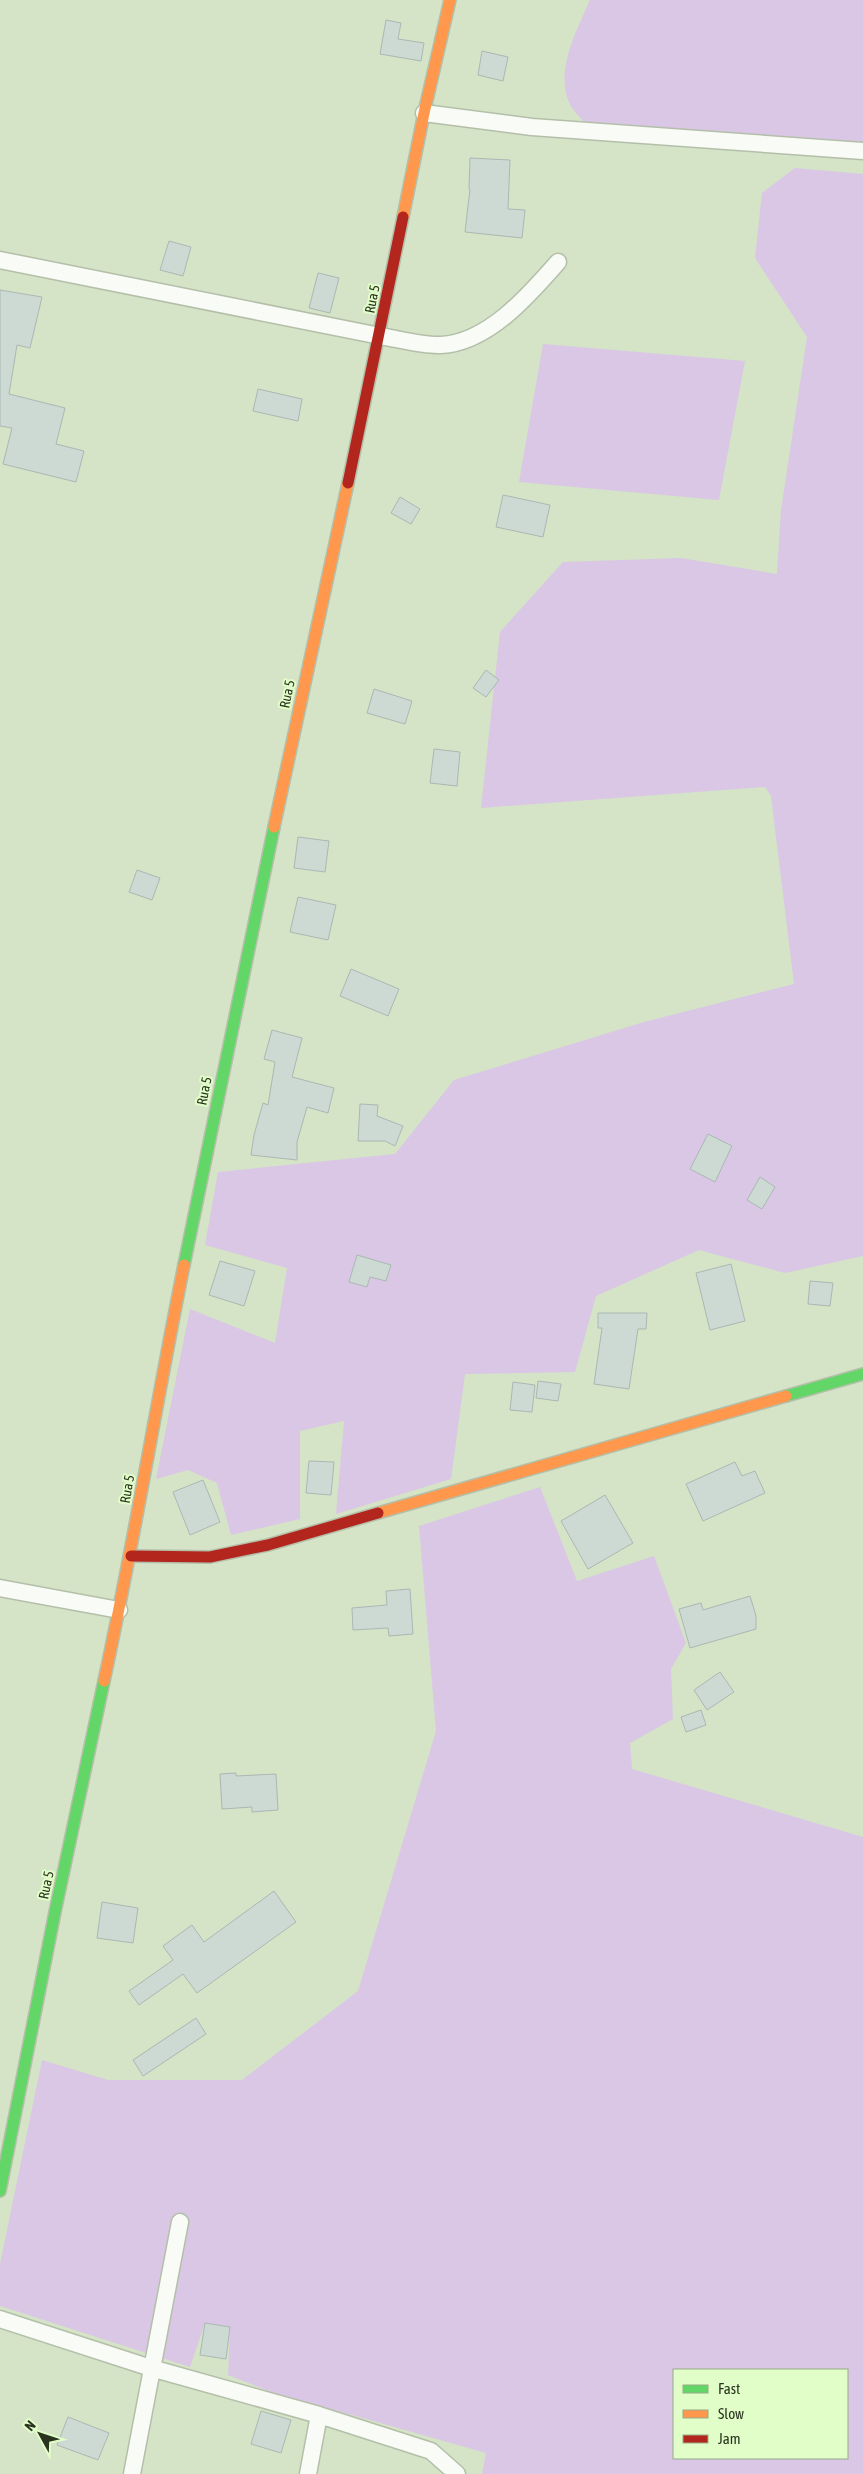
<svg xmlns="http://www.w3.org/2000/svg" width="863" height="2474" viewBox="0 0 863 2474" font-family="'Asap Condensed',sans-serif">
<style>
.green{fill:#d9c7e5;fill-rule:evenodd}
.building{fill:#cddad4;stroke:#aab8b3}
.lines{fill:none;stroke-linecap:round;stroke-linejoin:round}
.street-casing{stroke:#b4bfa9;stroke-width:19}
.fast-casing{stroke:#b4bfa9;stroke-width:14}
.slow-casing{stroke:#b4bfa9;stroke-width:14}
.jam-casing{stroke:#b4bfa9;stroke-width:14}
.street{stroke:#f9fbf7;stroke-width:16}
.fast{stroke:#63d668;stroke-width:11}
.slow{stroke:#ff974d;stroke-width:11}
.jam{stroke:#b3261e;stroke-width:11}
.labels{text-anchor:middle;stroke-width:4;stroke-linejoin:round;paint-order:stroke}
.street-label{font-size:14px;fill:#29331f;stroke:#e1fdc8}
</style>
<rect width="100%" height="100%" fill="#d5e3c7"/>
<path class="green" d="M590,0h273v151l-269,-20c-7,-7 -18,-16 -23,-25 -18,-32 6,-76 19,-106z
M795,168l68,6v1082l-78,17 -86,-23 -103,46 -21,76 -110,2 -14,105 -115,35 8,-93 -44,10v88l-69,16 -14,-52 -29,-13 -32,9 34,-170 85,34 12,-75 -82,-23 13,-73 177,-18 59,-74 190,-58 150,-38 -23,-188 -6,-9 -284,21 19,-176 63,-70 118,-4 96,16 4,-64 26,-173 -52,-79 7,-65z
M543,344l202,17 -26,139 -200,-18z
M540,1487l37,94 77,-25 32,87 -15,26 2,50 -43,24 2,26 231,68v637h-381l4,-21 -215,-61 -43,-17 2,-48 -25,-4 -15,44 -190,-61v-42l42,-204 66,20h134l116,-89 78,-260 -17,-205zM674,2370h173v88h-173z"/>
<path class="building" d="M386,20l15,3 -3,16 26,4 -3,18 -41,-7z
M482,51l26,6 -5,24 -25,-6z
M470,158l40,2 -2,49 17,1 -3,28 -57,-6 5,-43h-1z
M169,241l22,6 -8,29 -23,-6z
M318,273l21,5 -9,35 -21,-5z
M0,290l42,7 -12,51 -13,-3 -8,49 56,14 -9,36 28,7 -8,31 -73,-18 9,-36 -12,-2z
M258,389l44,10 -4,22 -45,-10z
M503,495l47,10 -7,32 -47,-10z
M400,497l20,12 -9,15 -20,-11z
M486,670l13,10 -13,17 -13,-9z
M374,689l38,12 -7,23 -38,-11z
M434,749l26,3 -3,34 -27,-3z
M298,837l31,4 -4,31 -31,-4z
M137,870l23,8 -8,22 -23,-8z
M298,897l38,8 -8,35 -38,-8z
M351,969l48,20 -11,27 -48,-20z
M272,1030l30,8 -10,39 42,11 -6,25 -21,-6 -10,35v18l-46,-5 3,-20 9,-32 5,2 7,-43 -11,-3z
M360,1104l18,1 -1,11 26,10 -8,20 -10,-5h-27z
M708,1134l24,12 -17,36 -25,-13z
M760,1177l15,10 -13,22 -15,-9z
M357,1255l34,10 -5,16 -16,-4 -3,10 -18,-5z
M220,1261l35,10 -11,35 -35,-11z
M731,1264l14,57 -35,9 -14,-57z
M810,1281l23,2 -3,23 -22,-2z
M598,1313h49l-1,16h-8l-9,60 -35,-5 8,-56h-4z
M538,1381l23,3 -3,17 -22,-3z
M513,1382l22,3 -3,27 -22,-2z
M309,1461l25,1 -3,33 -25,-2z
M735,1462l7,14 13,-5 10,22 -62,28 -17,-37z
M203,1480l17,42 -30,13 -17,-43z
M605,1495l28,48 -45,26 -27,-48z
M410,1589l3,45 -24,2 -1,-8 -35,2 -1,-22 35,-3 -1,-14z
M750,1596l6,20v13l-66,19 -11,-39 22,-6 2,7z
M720,1672l14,20 -27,18 -13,-20z
M701,1710l5,15 -20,7 -5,-15z
M236,1773v3l40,-2 2,36 -26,2v-5l-30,2 -2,-35z
M274,1891l22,31 -99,71 -14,-19 -44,31 -10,-14 44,-31 -10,-14 29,-21 12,17z
M102,1902l36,6 -5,35 -36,-5z
M196,2018l10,16 -63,42 -10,-16z
M205,2323l25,4 -4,32 -26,-4z
M261,2411l30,9 -10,33 -30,-9z
M68,2417l41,16 -11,27 -41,-15z"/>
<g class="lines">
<defs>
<path id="street" d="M424,113l108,14 331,24
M0,260l380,76c19,3 42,10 61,9 47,-2 88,-50 117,-83
M0,1588l119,22
M0,2319l151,49 168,47 112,36 26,23
M132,2474l48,-252
M308,2474l11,-59"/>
<path id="fast" d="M184,1265l90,-438
M786,1396l77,-22
M0,2191l55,-279 49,-231"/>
<path id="slow" d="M403,217l21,-104 26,-113
M274,827l74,-344
M378,1513l408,-117
M104,1681c30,-138 52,-277 80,-416"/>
<path id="jam" d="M348,483l55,-266
M131,1556l79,1 58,-12 110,-32"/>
</defs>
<use href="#street" class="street-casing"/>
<use href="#fast" class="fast-casing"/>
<use href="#slow" class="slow-casing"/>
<use href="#jam" class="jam-casing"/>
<use href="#street" class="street"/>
<use href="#fast" class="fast"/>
<use href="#slow" class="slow"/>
<use href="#jam" class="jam"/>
</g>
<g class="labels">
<g class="street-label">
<text transform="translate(372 299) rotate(-79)" y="5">Rua 5</text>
<text transform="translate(287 694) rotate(-78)" y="5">Rua 5</text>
<text transform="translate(204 1091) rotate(-79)" y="5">Rua 5</text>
<text transform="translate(127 1489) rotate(-80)" y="5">Rua 5</text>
<text transform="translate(46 1885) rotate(-78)" y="5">Rua 5</text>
</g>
</g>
<rect x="673" y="2369" width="175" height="90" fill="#e1fdc8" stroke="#97ac84"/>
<rect x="683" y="2385" width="25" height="8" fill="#63d668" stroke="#97ac84"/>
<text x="718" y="2394" font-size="15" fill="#29331f">Fast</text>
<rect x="683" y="2410" width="25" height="8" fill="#ff974d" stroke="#97ac84"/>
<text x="718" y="2419" font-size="15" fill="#29331f">Slow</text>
<rect x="683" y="2435" width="25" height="8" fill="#b3261e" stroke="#97ac84"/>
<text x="718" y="2444" font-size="15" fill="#29331f">Jam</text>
<g transform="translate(40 2434) rotate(310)" stroke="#e1fdc8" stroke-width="4" paint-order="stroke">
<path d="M0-4L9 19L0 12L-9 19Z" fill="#29331f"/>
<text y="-8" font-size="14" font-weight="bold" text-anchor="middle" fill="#29331f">N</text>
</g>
</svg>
